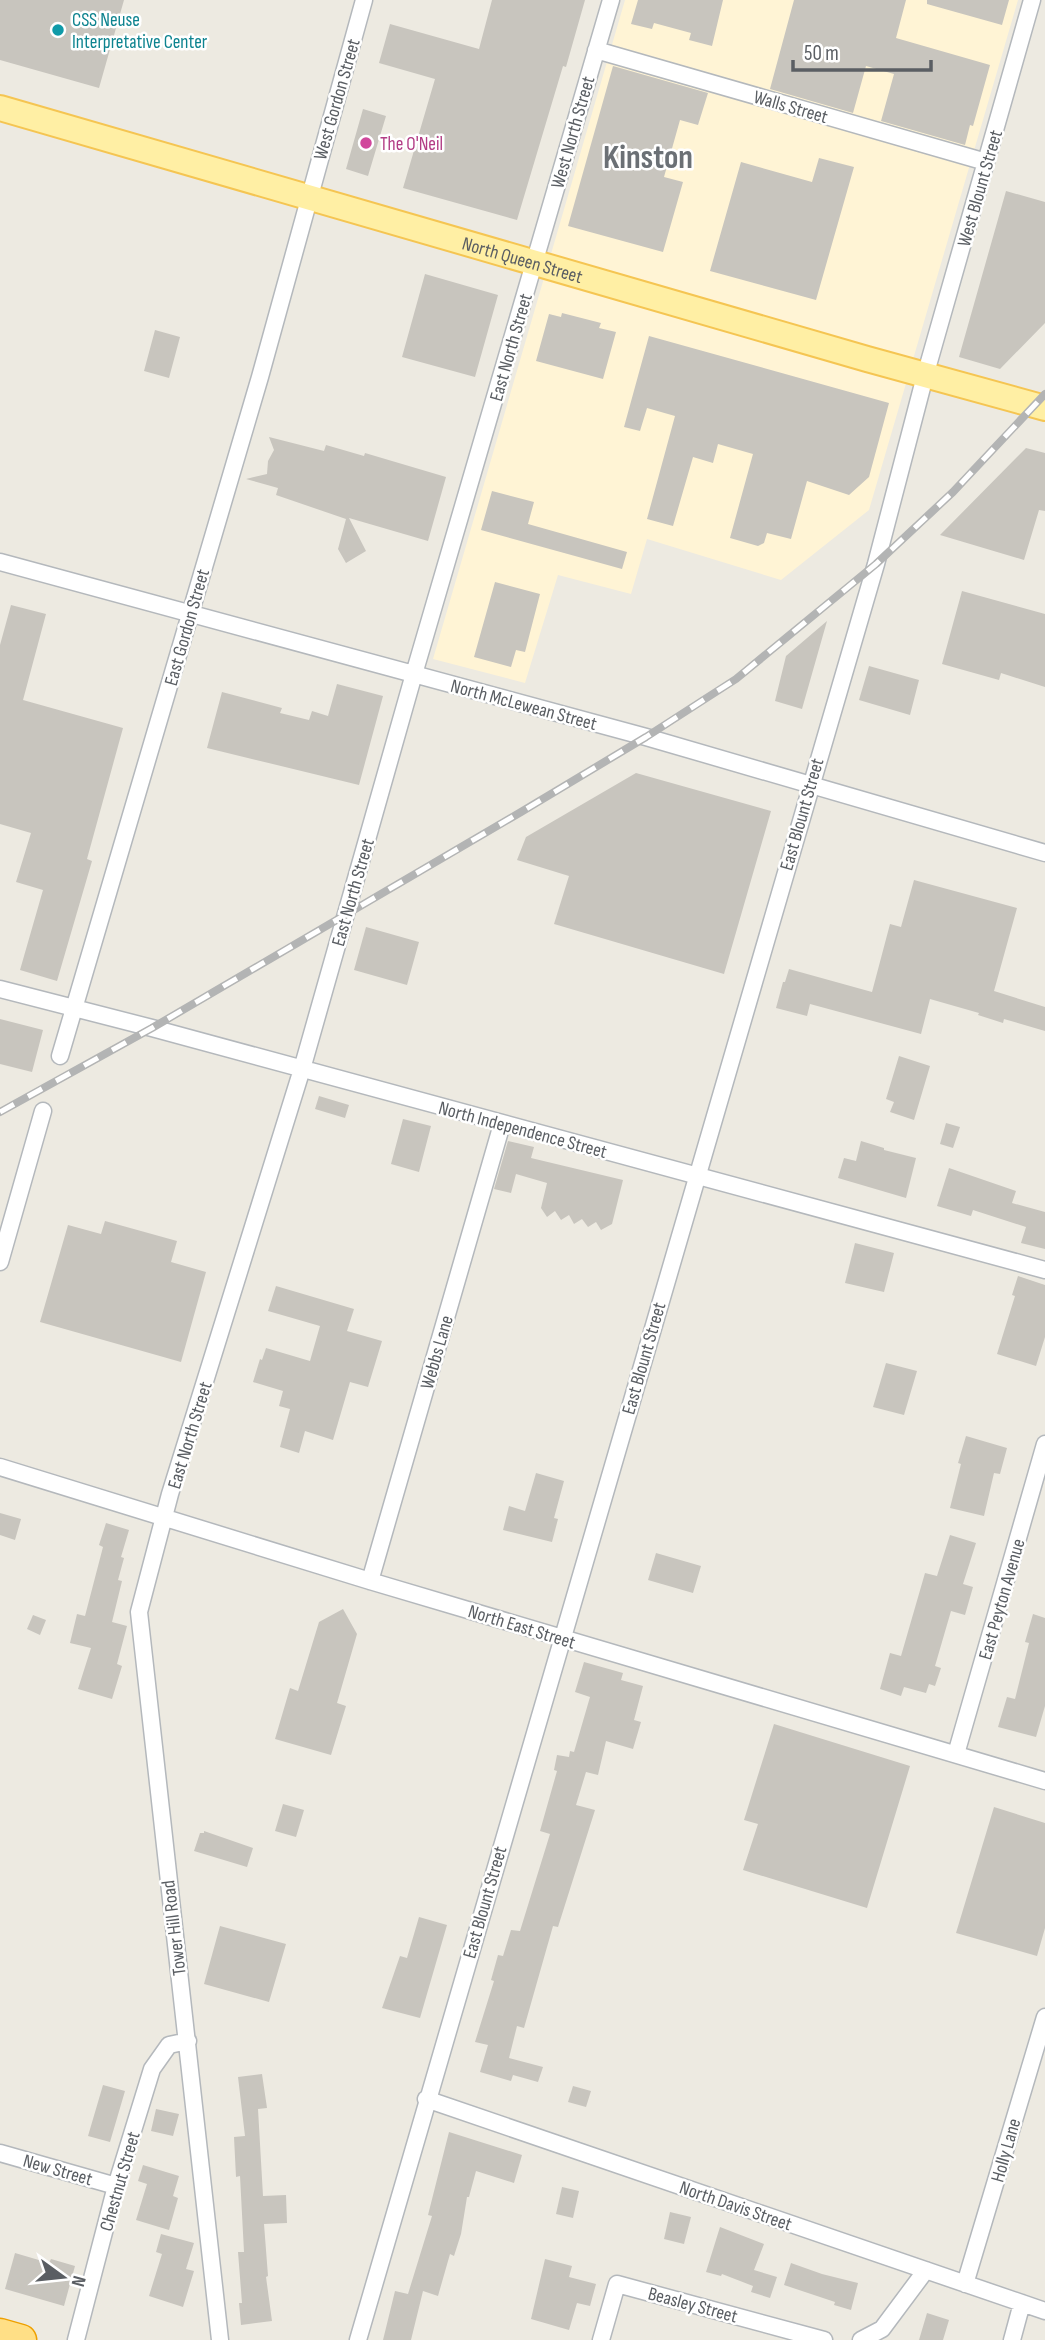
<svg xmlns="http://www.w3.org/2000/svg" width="1045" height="2340" viewBox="0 0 1045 2340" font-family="'Sofia Sans Condensed',sans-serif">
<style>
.commercial{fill:#fff4d5}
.building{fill:#c8c5be}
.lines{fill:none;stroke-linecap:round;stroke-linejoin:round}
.street-casing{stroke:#b4b8bc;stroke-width:19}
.primary-casing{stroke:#f5c552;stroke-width:28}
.highway-casing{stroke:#eea000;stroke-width:33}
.street{stroke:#fff;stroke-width:16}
.primary{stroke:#ffefa4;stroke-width:24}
.highway{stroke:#ffdf86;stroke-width:30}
.rail-casing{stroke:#b3b4b4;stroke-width:8}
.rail{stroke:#fff;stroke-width:5;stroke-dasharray:16;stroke-linecap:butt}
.culture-dot{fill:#0f9aa8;stroke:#fff;stroke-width:2.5}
.hotel-dot{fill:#d1479c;stroke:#fff;stroke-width:2.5}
.labels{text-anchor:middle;stroke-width:5;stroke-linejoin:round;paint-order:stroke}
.culture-label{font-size:19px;fill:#0d838f;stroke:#fff;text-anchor:start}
.street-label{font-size:19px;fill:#5a5e63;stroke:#fff}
.hotel-label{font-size:19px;fill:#b23c85;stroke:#fff;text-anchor:start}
.town-label{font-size:33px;font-weight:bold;fill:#6b7075;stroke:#fff}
</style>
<rect width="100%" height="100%" fill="#edeae1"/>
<path class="commercial" d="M625,0h393l-149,510 -88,70 -134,-41 -16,55 -73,-19 -33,108 -92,-24z"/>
<path class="building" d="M0,0h124l-25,88 -99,-28z
M492,0h93l-19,67 -3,-1 -46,154 -114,-32 32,-109 -56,-16 11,-39 89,25z
M638,0h85l-11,46 -23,-6 2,-7 -37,-10 -2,6 -21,-5z
M794,0h112l-10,38 94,27 -17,61 -3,-1 -5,20 -84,-24 13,-47 -28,-8 -13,47 -83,-24z
M927,0h82l-7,25 -75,-21z
M613,66l95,27 -10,32 -18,-5 -16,57 19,5 -20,70 -95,-26z
M363,109l23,7 -18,60 -22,-7z
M819,158l35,9 -38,133 -106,-29 31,-109 71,20z
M1006,191l39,11v121l-45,46 -41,-12z
M425,274l73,21 -23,82 -73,-20z
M562,313l39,10 -2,5 17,4 -13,47 -67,-18 13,-47 12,3z
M155,330l25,7 -11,41 -25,-7z
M649,336l240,67 -20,74 -20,18 -42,-14 -16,58 -24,-6 -3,10 -6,3 -28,-8 23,-84 -35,-10 -5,19 -20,-6 -20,69 -26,-7 28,-103 -28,-8 -7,23 -16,-4z
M269,437l55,14 2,-6 38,11 1,-3 81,24 -18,64 -79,-23 17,33 -20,12 -8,-14 8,-30 -70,-24 2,-7 -32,-9 21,-5 1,-13 6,-11z
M1026,448l19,5v58l-6,-1 -15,50 -84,-25z
M492,491l42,11 -6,22 99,28 -5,17 -141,-39z
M495,582l45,12 -15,58 -9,-2 -5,17 -37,-10z
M962,591l83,23v73l-44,-14 -2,7 -57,-16z
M11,605l35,9 -23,86 100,28 -36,131 5,2 -35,120 -37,-11 23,-80 -27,-8 15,-49 -31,-9v-179z
M827,621l-25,88 -27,-8 11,-45z
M869,666l50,14 -9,35 -51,-15z
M337,684l46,12 -24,89 -152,-37 15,-56 60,16 -2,5 29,7 3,-9 16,5z
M636,773l135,38 -47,163 -170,-50 15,-48 -52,-16 9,-23z
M914,880l103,28 -23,83 51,16v24l-41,-12 -1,4 -25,-8 1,-2 -49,-14 -9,35 -111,-30 -3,12 -31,-8 7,-26h2l4,-13 83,23 18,-68 11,3z
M366,927l53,15 -12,43 -53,-15z
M0,1019l43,11 -11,42 -32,-8z
M899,1056l31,10 -16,54 -24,-8 4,-10 -8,-3z
M319,1096l30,9 -4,13 -30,-9z
M403,1119l28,7 -12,46 -28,-8z
M946,1123l14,4 -7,21 -13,-4z
M508,1141l26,6 -3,11 92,22 -11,44 -11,6 -5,-8 -8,5 -6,-8 -8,5 -5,-9 -8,5 -6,-9 -8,6 -6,-9 6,-25 -31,-9 -5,19 -17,-4z
M861,1141l23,7v2l32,8 -10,40 -68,-20 6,-20 12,3z
M949,1168l67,23 -4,12 33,9v37l-24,-6 5,-16 -53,-17 -2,6 -34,-10z
M105,1221l72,20 -6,21 35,10 -25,90 -141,-40 28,-97 33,9z
M855,1243l39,10 -10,39 -39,-9z
M1018,1276l27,9v52l-9,29 -39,-12 18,-58 -3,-1z
M276,1286l78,23 -7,22 35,10 -14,46 -18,-5 -17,58 -28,-9 -6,22 -19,-6 10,-38 -11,-3 4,-15 -30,-9 7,-23 2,1 4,-12 44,13 10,-35 -52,-15z
M886,1363l31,8 -13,44 -31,-8z
M966,1436l41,12 -7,26 -6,-1 -10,43 -34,-8 11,-44 -3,-1z
M536,1473l28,8 -10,37 4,1 -6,23 -49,-12 6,-24 16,5z
M0,1513l21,6 -6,21 -15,-5z
M106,1523l23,7 -8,27 3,1 -6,22 4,1 -10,41 15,4 -10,38 5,2 -10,33 -34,-10 13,-41 -21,-5 7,-29 8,2 18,-69 -4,-2z
M950,1535l26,8 -13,41 10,3 -8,28 -14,-4 -16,55 6,2 -6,18 -6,-2 -3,9 -22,-6 -3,9 -21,-7 10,-36 11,3 24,-83 12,3z
M656,1553l45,13 -8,27 -45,-13z
M343,1609l14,25 -20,69 9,3 -15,49 -56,-16 15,-51 8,3 21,-69z
M1033,1614l12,4v88l-9,31 -38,-10 9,-30 8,2 14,-56 -4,-1z
M33,1615l13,5 -6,15 -13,-6z
M584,1662l39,11 -2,7 22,6 -9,34 7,2 -8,27 -27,-8 -8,34 -12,-3 -10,33 19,5 -37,117 -5,-1 -29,102 -7,-2 -8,32 34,9 -5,15 -25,-7 -2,6 -31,-9 8,-27 -13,-3 19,-61 -3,-1 7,-25 5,1 8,-26 9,1 30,-97 -10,-3 17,-60 -3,-1 3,-15 12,2 1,-6 4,1 16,-55 -15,-5z
M774,1724l136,42 -43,142 -124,-38 15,-46 -14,-4z
M283,1804l21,6 -8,27 -21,-6z
M994,1807l51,16v105l-8,28 -81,-23z
M204,1831l49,17 -6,19 -53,-16 6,-18h4z
M419,1917l28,8 -27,93 -38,-10 18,-52 7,2z
M220,1926l66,18 -17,58 -65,-18z
M262,2074l5,34 -9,1 5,87 23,-1 1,28 -23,1 4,52 -2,1 6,44 -31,4 -2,-22h3l-4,-51h6l-4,-76 -4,1 -2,-40 11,-1 -7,-59z
M103,2085l22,6 -15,51 -22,-6z
M573,2086l18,5 -5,16 -18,-5z
M156,2109l23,5 -6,22 -22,-5z
M449,2132l73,23 -8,28 -38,-12 -7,26h-2l-6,37 -7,22 -4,-2 -12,42 -15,-5 -12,49h-28l12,-49 13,3 24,-78 -4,-1z
M143,2165l36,11 -6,20 5,2 -9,32 -33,-10 11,-36 -9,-3z
M562,2187l17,4 -6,27 -17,-4z
M670,2212l21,5 -7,27 -20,-5z
M720,2227l44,17 -10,26 23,7 -7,21 -19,-6 2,-6 -31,-12 -1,2 -15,-4z
M161,2234l33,9 -8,26 8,2 -11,36 -34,-11 13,-42 -6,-2z
M15,2253l34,10 2,-4 24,7 -11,40 -59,-17z
M545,2259l27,7 -3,11 27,7 -6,22 -13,-3 -8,27 -38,-11z
M791,2263l31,11 36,9 -7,27 -17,-5 1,-3 -51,-17z
M927,2313l22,7 -6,20h-24z"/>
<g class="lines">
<defs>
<path id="street" d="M596,50l390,112
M0,562l646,175 399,116
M0,989l152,39 893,242
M60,1056l200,-679 104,-377
M0,1262l43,-151
M0,1467l370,114 675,200
M370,1581l132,-457
M956,1754l89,-310
M426,2099l619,212
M0,2153l116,33
M965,2284l80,-267
M76,2340l40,-154 36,-117 17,-24 19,-4
M220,2340l-81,-728 31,-118 132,-425 112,-395 197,-674
M358,2340l518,-1776 49,-188 107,-376
M601,2340l16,-56 207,56
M861,2340l21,-11 44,-59
M1012,2340l10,-37"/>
<g id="primary">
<path id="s1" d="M0,108l867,251 178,49"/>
</g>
<path id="highway" d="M0,2334l21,6"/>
</defs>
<use href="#street" class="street-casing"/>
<use href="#primary" class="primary-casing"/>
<use href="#highway" class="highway-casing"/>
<use href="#street" class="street"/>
<use href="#primary" class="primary"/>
<use href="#highway" class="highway"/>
<defs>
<path id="rail" d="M0,1112l152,-84 369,-216 125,-75 90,-58 140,-115 77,-72 92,-98"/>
</defs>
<use href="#rail" class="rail-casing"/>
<use href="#rail" class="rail"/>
</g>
<circle class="culture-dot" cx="58" cy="30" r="7"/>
<circle class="hotel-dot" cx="366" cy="143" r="7"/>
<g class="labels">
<g class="culture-label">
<text x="72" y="26">CSS Neuse<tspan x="72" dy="22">Interpretative Center</tspan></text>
</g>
<g class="street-label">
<text transform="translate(336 99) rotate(-74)" y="7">West Gordon Street</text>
<text transform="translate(791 106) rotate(16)" y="7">Walls Street</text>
<text transform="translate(572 132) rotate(-74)" y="7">West North Street</text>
<text transform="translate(979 188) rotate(-74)" y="7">West Blount Street</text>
<text dy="7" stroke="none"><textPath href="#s1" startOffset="544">North Queen Street</textPath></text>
<text transform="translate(510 347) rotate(-74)" y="7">East North Street</text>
<text transform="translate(186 627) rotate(-74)" y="7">East Gordon Street</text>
<text transform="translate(524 704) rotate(15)" y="7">North McLewean Street</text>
<text transform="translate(801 814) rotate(-74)" y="7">East Blount Street</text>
<text transform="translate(352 892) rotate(-74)" y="7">East North Street</text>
<text transform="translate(523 1129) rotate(15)" y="7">North Independence Street</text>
<text transform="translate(436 1352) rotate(-74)" y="7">Webbs Lane</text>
<text transform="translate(643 1358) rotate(-74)" y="7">East Blount Street</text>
<text transform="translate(189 1435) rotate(-73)" y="7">East North Street</text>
<text transform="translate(1001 1599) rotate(-74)" y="7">East Peyton Avenue</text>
<text transform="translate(522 1626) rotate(17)" y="7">North East Street</text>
<text transform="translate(484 1902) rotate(-74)" y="7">East Blount Street</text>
<text transform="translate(173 1928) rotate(-97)" y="7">Tower Hill Road</text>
<text transform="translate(1005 2150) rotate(-74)" y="7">Holly Lane</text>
<text transform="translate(58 2169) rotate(16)" y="7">New Street</text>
<text transform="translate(119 2181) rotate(-74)" y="7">Chestnut Street</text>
<text transform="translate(736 2205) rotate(19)" y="7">North Davis Street</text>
<text transform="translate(693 2304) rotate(15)" y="7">Beasley Street</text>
</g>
<g class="hotel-label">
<text x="380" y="150">The O'Neil</text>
</g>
<g class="town-label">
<text x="648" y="168">Kinston</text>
</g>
</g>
<g transform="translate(63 2277) rotate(105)" stroke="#ffffff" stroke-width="5" paint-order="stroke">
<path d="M0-5L12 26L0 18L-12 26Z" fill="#5a5e63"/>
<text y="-10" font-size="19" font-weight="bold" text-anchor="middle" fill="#5a5e63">N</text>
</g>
<path d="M793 60v10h138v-10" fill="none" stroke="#5a5e63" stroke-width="3.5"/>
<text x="804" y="60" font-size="21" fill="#5a5e63" stroke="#ffffff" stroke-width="5" paint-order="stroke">50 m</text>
</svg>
